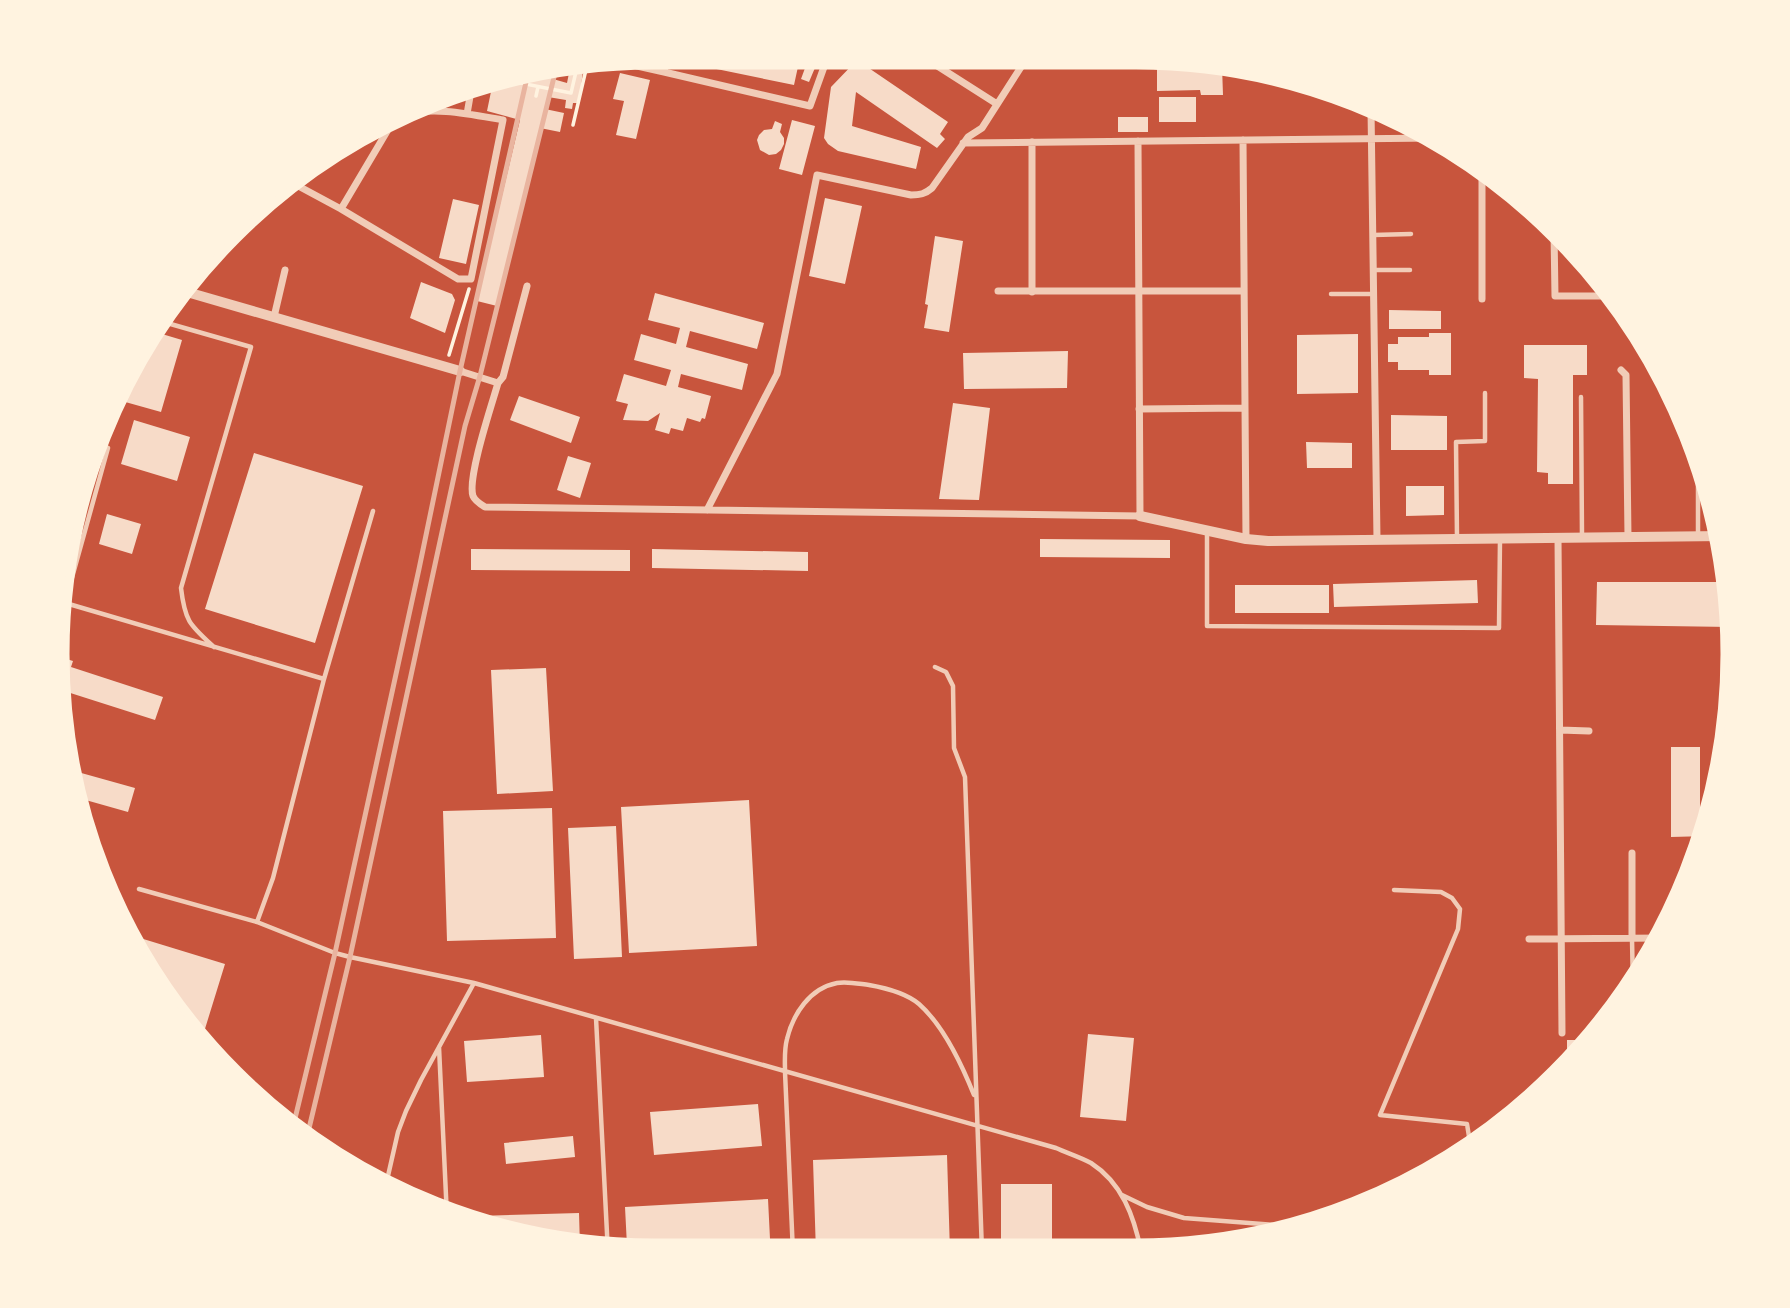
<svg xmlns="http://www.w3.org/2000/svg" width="1790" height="1308" viewBox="0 0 1790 1308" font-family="'Varela Round',sans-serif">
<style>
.building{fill:#f7dbc8}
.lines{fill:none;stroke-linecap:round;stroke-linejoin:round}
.path{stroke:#fff3e0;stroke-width:3.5}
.service{stroke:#f1ccb7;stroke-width:4.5}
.minor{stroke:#f1ccb7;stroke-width:7}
.tertiary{stroke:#f1ccb7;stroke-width:10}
.rail{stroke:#e9b49f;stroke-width:5}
.rim{fill:none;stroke:#fff3e0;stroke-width:9}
</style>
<rect width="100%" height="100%" fill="#c8553d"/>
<path class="building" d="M700,53h101l-7,32 -97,-20z
M808,60l9,3 -8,19 -8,-3z
M857,60l91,62 -8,12 5,5 -8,9 -81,-56 -4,34 69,21 -5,22 -78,-18 -10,-7 -4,-6 7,-51z
M584,62l-5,41h-6l-1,6 -7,-1 1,-8 -18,-3 -3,12 19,4 -4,19 -20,-4 -43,178 -20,-5 43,-181 -33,-9 6,-29 -8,-3 13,-6 26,-3 7,3 1,-4 24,-4 -3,14 14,4 4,-20z
M1222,66l1,29h-22l-1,-5 -43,1v-24z
M620,73l30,7 -14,59 -20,-4 8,-34 -11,-2z
M1159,97h37v25h-37z
M1118,117h30v15h-30z
M792,120l23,6 -13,49 -23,-6z
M775,121l7,3 -2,8 4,6v6l-3,6 -5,4 -7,1 -9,-5 -3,-10 2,-5 5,-5 8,-1z
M825,198l37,8 -17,78 -36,-8z
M453,199l26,6 -13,59 -27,-6z
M935,236l28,5 -14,91 -25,-4 4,-23 -3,-1z
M421,282l31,12 3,6 -10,33 -35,-15z
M655,293l109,30 -7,26 -67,-18 -4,16 62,17 -6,26 -61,-16 -3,13 33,9 -6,23 -3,-1 -2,4 -13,-4 -4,13 -12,-3 -2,6 -14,-4 5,-17 -12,8 -25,-1 5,-16 -12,-3 8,-27 42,12 5,-16 -37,-10 7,-26 35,10 4,-16 -32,-8z
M1389,310l52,1v18h-52z
M152,331l30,9 -21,72 -50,-14 3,-10z
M1429,333h22v42h-22v-5h-31v-8h-10v-18h10v-7h31z
M1358,334v59l-61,1v-59z
M1524,345h63v30h-14v109h-25v-11l-11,-1 1,-93 -14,-1z
M1068,351l-1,37 -103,1 -1,-36z
M519,396l61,21 -9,26 -61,-23z
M953,403l37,5 -11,92 -40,-1z
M1391,415l56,1v34h-56z
M134,420l56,17 -13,44 -56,-17z
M1306,442l46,1v25h-45z
M254,453l109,33 -48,157 -110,-34z
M568,456l23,7 -11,35 -23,-8z
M1704,475h4l9,23 2,14h-14z
M1406,486h38v29l-38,1z
M107,514l34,10 -9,30 -33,-10z
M1040,539l130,1v18l-130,-1z
M471,549l159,1v21l-159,-1z
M652,549l156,3v19l-156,-3z
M1477,580l1,23 -144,4 -1,-23z
M1597,582h134v45l-135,-2z
M1235,585h94v28h-94z
M60,657l13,4 -2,6 92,30 -8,23 -94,-30 2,-7 -4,-1z
M546,668l7,123 -56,3 -6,-124z
M1671,747h29v60l15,-1 -7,30 -37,1z
M67,769l68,19 -7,24 -53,-15z
M749,800l8,146 -128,7 -8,-146z
M552,808l4,130 -109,3 -4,-130z
M616,826l6,131 -48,2 -6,-131z
M127,934l98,30 -25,81 -23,-25z
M1088,1034l46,4 -8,83 -46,-4z
M541,1035l3,42 -77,5 -3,-41z
M1567,1040h26v5l-5,5 -21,20z
M758,1104l4,42 -108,9 -4,-43z
M573,1136l2,21 -69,7 -2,-21z
M947,1155l3,97 -134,1 -3,-93z
M1001,1184h51v67l-51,1z
M768,1199l2,40 -143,7 -2,-39z
M579,1213l1,34 -102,-20 -1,-11z"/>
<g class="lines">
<path class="path" d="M490,77l81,16 7,-30
M536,96l2,-9
M573,125l15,-64
M449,355l20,-66"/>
<path class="service" d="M1373,235l38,-1
M1373,270h37
M1331,294h42
M160,321l91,26 -70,241c4,34 9,37 33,59
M1581,397l1,140
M1698,447v88
M1207,533v93l292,2 1,-89
M1457,538l-1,-96 29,-1v-48
M62,602l262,77
M65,603l43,-155 -13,-4
M935,667l11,5 7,14 1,62 11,29 17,475
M139,889l118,33 78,31 15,4 124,26 582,165c11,5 24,9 35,15 31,20 43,53 50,88
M1394,890l47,2 11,6 8,11 -2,20 -78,186 87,9 4,25
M257,922l16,-44 51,-199 49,-168
M1632,939l1,49
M596,1018l12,235
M439,1047l8,170
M385,1189l13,-57 8,-21 15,-31 53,-97
M1122,1195l25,12 37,11 119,9
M793,1253l-8,-181c0,-11 -1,-22 2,-33 6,-25 23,-51 50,-56 10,-2 23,1 32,2 17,3 37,8 50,19 25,22 43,61 55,91"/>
<path class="minor" d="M668,53l-4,19 146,34 19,-53
M917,53l80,51
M606,59l58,13
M1371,109l6,430
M467,114l5,-29
M1243,140l3,399
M1032,142v150
M963,143l473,-5
M1482,165v134
M289,181l52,28 117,70h13l32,-159c-29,-5 -73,-15 -100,-4
M341,209l48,-81 12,-11
M1554,232l1,64h63
M998,291h246
M274,317l11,-47
M1621,370l5,5 2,162
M460,371l38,12c-6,21 -31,95 -25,113 2,5 7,8 12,11l655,9 -2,-375
M498,383l5,-6 24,-91
M1139,409l106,-1
M707,510l70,-136 40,-199 94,20c9,0 14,-1 21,-7l36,-51 14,-9 48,-75
M1558,538l4,495
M1560,730l29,1
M1632,853v85
M1529,939l135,-1"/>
<path class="tertiary" d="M180,290l280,81
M1140,516l106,23 22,2 455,-5"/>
<path class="rail" d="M292,1131l43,-178 84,-384 41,-198 69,-302
M306,1141l44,-184 115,-531 15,-50 77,-311"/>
</g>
<path d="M0 0H1790V1308H0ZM654 65H1136A589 589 0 0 1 1725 654V654A589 589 0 0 1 1136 1243H654A589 589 0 0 1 65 654V654A589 589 0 0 1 654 65Z" fill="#fff3e0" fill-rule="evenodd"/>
<path class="rim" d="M654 65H1136A589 589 0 0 1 1725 654V654A589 589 0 0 1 1136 1243H654A589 589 0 0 1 65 654V654A589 589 0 0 1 654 65Z"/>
</svg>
